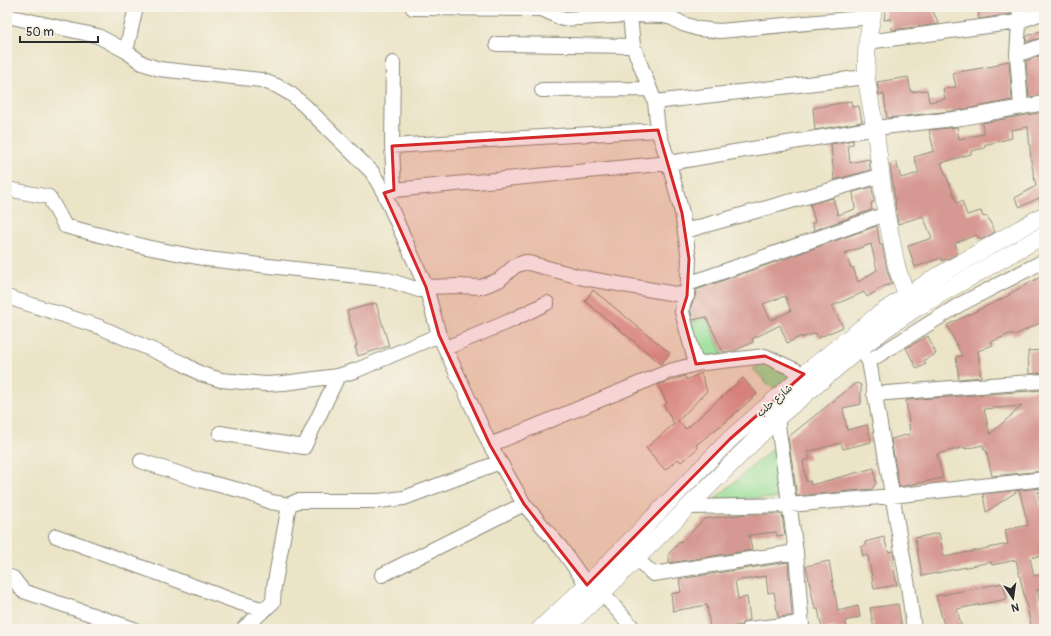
<svg xmlns="http://www.w3.org/2000/svg" width="1051" height="636" viewBox="0 0 1051 636" font-family="Pangolin,'Playpen Sans Arabic',sans-serif">
<style>
.green{fill:#9adf98;stroke:#628562}
.building{fill:#d69892;fill-rule:evenodd}
.lines{fill:none;stroke-linecap:round;stroke-linejoin:round}
.minor-casing{stroke:#8b8879;stroke-width:16}
.major-casing{stroke:#8b8879;stroke-width:18}
.minor{stroke:#fff;stroke-width:14}
.major{stroke:#fff;stroke-width:17}
.marked{fill:#d62828;fill-opacity:0.2;stroke:#d62828;stroke-width:3;stroke-linejoin:round}
.labels{text-anchor:middle;stroke-width:4;stroke-linejoin:round;paint-order:stroke}
.street-label{font-size:10px;fill:#2b2b2b;stroke:#f7f3e8}
</style>
<rect width="100%" height="100%" fill="#f7f3e8"/>
<filter id="ink" filterUnits="userSpaceOnUse"><feTurbulence type="fractalNoise" baseFrequency=".025" numOctaves="2"/><feDisplacementMap in="SourceGraphic" scale="8" xChannelSelector="R" yChannelSelector="G"/><feConvolveMatrix kernelMatrix="1 2 1 2 8 2 1 2 1" color-interpolation-filters="sRGB"/></filter>
<filter id="wash" filterUnits="userSpaceOnUse"><feTurbulence type="fractalNoise" baseFrequency=".012" numOctaves="4" result="noise"/><feDisplacementMap in="SourceGraphic" scale="16" xChannelSelector="R" yChannelSelector="G"/><feGaussianBlur stdDeviation="0.9" result="paint"/><feColorMatrix in="noise" values="0 0 0 0 0 0 0 0 0 0 0 0 0 0 0 0 0 1.4 0 .05"/><feComposite in="paint" operator="in"/></filter>
<g filter="url(#wash)">
<rect width="100%" height="100%" fill="#ebe4c7"/>
<path class="green" d="M706,318l17,37 -25,2 -8,-35z
M767,361l26,15 -20,13 -20,-20z
M777,445l6,53 -68,1z"/>
<g id="blocks">
<path class="building" d="M886,7h45l8,17 -47,6 -1,-11 -7,1z
M978,7h33v7l-32,5z
M1044,30v7l-18,5 1,-6z
M1044,54v41l-15,2 -3,-36z
M1009,61l3,39 -51,10 -74,8 -3,-24 -5,1 -2,-13 31,-5 3,15 16,-2 2,12 16,-3 -2,-10 13,-2 -3,-14 46,-8 -1,-2z
M851,101l1,6 7,-1 3,16 -47,8 -2,-22z
M1044,112v43l-2,1 2,10v39h-4l-1,-7 -19,9 -5,-9 21,-12 -5,-25 -3,-34 -17,3 1,8 -28,7 1,3 -14,3v3l-30,9 16,40 5,-2 5,14 14,-4 2,6 4,-1 8,16 -14,8 -5,-5 -21,8 3,10 -7,4 -9,4 -1,-3 -26,9 -7,-21 24,-8 -9,-22 -25,8 -3,-20 1,-1 -2,-9 -4,-30 6,-2 5,16 18,-5 -5,-16 20,-6 -5,-21 28,-3 2,12 25,-5 -2,-11z
M853,140v4l-5,1 2,18 19,-4 1,11 -36,10 -3,-36z
M872,187l2,15 -3,1 1,7 -58,20 -2,-7 3,-1 -5,-18 23,-6 5,17 17,-6 -2,-17z
M877,226l3,19h2l5,25 5,14 -8,2 -17,11 -3,-5 -32,14 11,21 -25,11 -2,-5 -14,5v-2l-15,7 -7,-18 -28,14 1,3 -19,9 -11,1 -17,-35 -13,3 -2,-9v-5l4,-9 1,-7zM871,244l6,26 -19,12 -5,-15 -2,1 -6,-15zM785,296l6,15 -20,9 -8,-16z
M1044,275v46l-31,15 -1,-3 -21,9 2,3 -15,6 3,26 -22,2 -3,-22 6,-1 -15,-31 63,-30 -1,-1z
M593,290l77,63 -9,11 -76,-63z
M376,303l13,43 -31,10 -3,-10h2l-10,-35z
M928,336l8,18 -12,6 2,4 -9,5 -11,-21z
M1042,350l2,23 -15,1 -1,-23z
M701,373l6,18 -29,30 8,8 57,-51 14,16 -37,33v-1l-24,19 2,3 -17,14 -3,-3 -13,11 -19,-22 28,-24 -10,-19 3,-2 -9,-18 27,-9 1,4z
M856,383l5,2v19l-18,4 4,22 20,-5 4,17 -28,7 -2,-6 -34,9 3,7 -7,2 3,20h4l1,4 63,-17 2,15 -4,6 -75,7 -9,-59z
M1044,390v18l-4,1 4,29v33l-52,5 -6,-26h-2l-1,-5 -18,4v-2l-28,7 6,24 -44,9 -8,-48 19,-5 -4,-34zM1022,406l-32,28 -6,-25z
M1044,488v3l-6,1 6,29v34l-14,3 4,18 10,-2v15l-7,1 7,29v10h-12l-16,-69 -24,5 -1,-3 -69,14 -7,-38 24,-5 5,24 64,-13 -3,-14 23,-5 -9,-35z
M1019,490l-33,22 -3,-18z
M747,514h33l2,1 3,20 -8,1 -1,-4 -27,3 3,15 -83,13v-10l13,-13v2l22,-23z
M884,537l4,15 5,-1 1,8h-2l5,26 -23,4 -6,-34 -5,1 -2,-9 5,-2 -1,-3z
M829,561l9,50 20,-5 2,11 -15,4 2,8h-12v-3l-13,3 -4,-20h-3l-9,-43z
M788,562l4,54 -14,1 -4,-25 -6,1 -2,-17 -31,5 3,18 9,-2 3,23 -7,2 -2,3 -11,2v1l-20,1 -3,-24 -34,6 -2,-17 10,-2 -2,-13z
M1003,583l4,16 -50,10 5,20h-17l-9,-33z
M898,604l4,25h-28l-4,-21z"/>
</g>
</g>
<g filter="url(#ink)">
<use href="#blocks" fill-opacity="0" stroke="#8b8879" stroke-width="1"/>
<g class="lines">
<defs>
<path id="minor" d="M414,7l-1,1 129,1 4,-2
M1020,7l-3,48 4,52
M542,9l21,10 67,-4 34,1 8,2 11,6 16,5 21,2 152,-14
M630,15l3,31 22,56 3,28 11,33 13,50 7,46 -2,37
M7,16l91,20 28,15 16,12 17,6 102,11 16,6 14,8 13,11 68,67 12,21 42,94 13,48 51,110 34,59 37,44 26,37 15,8 32,36
M867,42l151,-20 26,-10
M497,44l136,2
M126,51l10,-44
M1017,55l27,-10
M393,63l-1,83 2,44
M542,90l108,-1
M655,102l211,-25
M392,146l266,-16
M7,189l42,8 16,29 81,21 61,12 178,20 34,11 7,-3 31,-1 24,1 18,-7 16,-14 10,-4 59,16 103,18 -4,7 -1,9 14,52
M384,193l10,-3 275,-27 206,-35 87,-10 82,-15
M685,231l195,-55
M688,284l198,-70
M7,297l93,30 82,36 19,11 20,6 44,4 19,-1 54,-7 19,-6 82,-35
M853,341l16,20 39,225 6,43
M446,348l64,-27 37,-18
M869,361l90,-56 85,-44
M874,394l170,-13
M777,418l19,134 6,77
M220,433l84,14 34,-71
M490,445l180,-74 26,-7 69,-8 39,18
M141,461l58,19 44,11 28,11 18,3 8,-4h82l25,-3 96,-36
M689,507l100,-2 103,-9 152,-17
M56,536l181,66 28,8
M637,559l16,15 143,-22
M382,575l142,-71
M7,576l6,2 10,13 111,38
M243,629l30,-27 1,-15 15,-82
M748,629l54,-6"/>
<path id="major" d="M874,7l-7,35 -1,35 9,51 11,86 11,54 7,20 10,15
M540,629l47,-44 143,-146 74,-65 74,-59 30,-20 28,-18 108,-62
M564,629l38,-36 175,-175 82,-69 29,-22 28,-19 128,-73"/>
</defs>
<use href="#minor" class="minor-casing"/>
<use href="#major" class="major-casing"/>
<use href="#minor" class="minor"/>
<use href="#major" class="major"/>
</g>
</g>
<path class="marked" d="M658,130l24,83 7,46 -2,37 -5,16 14,52 69,-8 39,18 -74,65 -143,146 -63,-81 -34,-59 -51,-110 -13,-48 -42,-94 10,-3 -2,-44z"/>
<g class="labels">
<g class="street-label">
<text transform="translate(774 400) rotate(-41)" y="4">شارع حلب</text>
</g>
</g>
<rect width="1051" height="636" fill="none" stroke="#f7f3e8" stroke-width="24"/>
<g transform="translate(1013 598) rotate(167)" stroke="#f7f3e8" stroke-width="3" paint-order="stroke">
<path d="M0-3L7 15L0 10L-7 15Z" fill="#2b2b2b"/>
<text y="-6" font-size="11" font-weight="bold" text-anchor="middle" fill="#2b2b2b">N</text>
</g>
<path d="M20 36v6h78v-6" fill="none" stroke="#2b2b2b" stroke-width="2"/>
<text x="26" y="36" font-size="12" fill="#2b2b2b" stroke="#f7f3e8" stroke-width="3" paint-order="stroke">50 m</text>
</svg>
